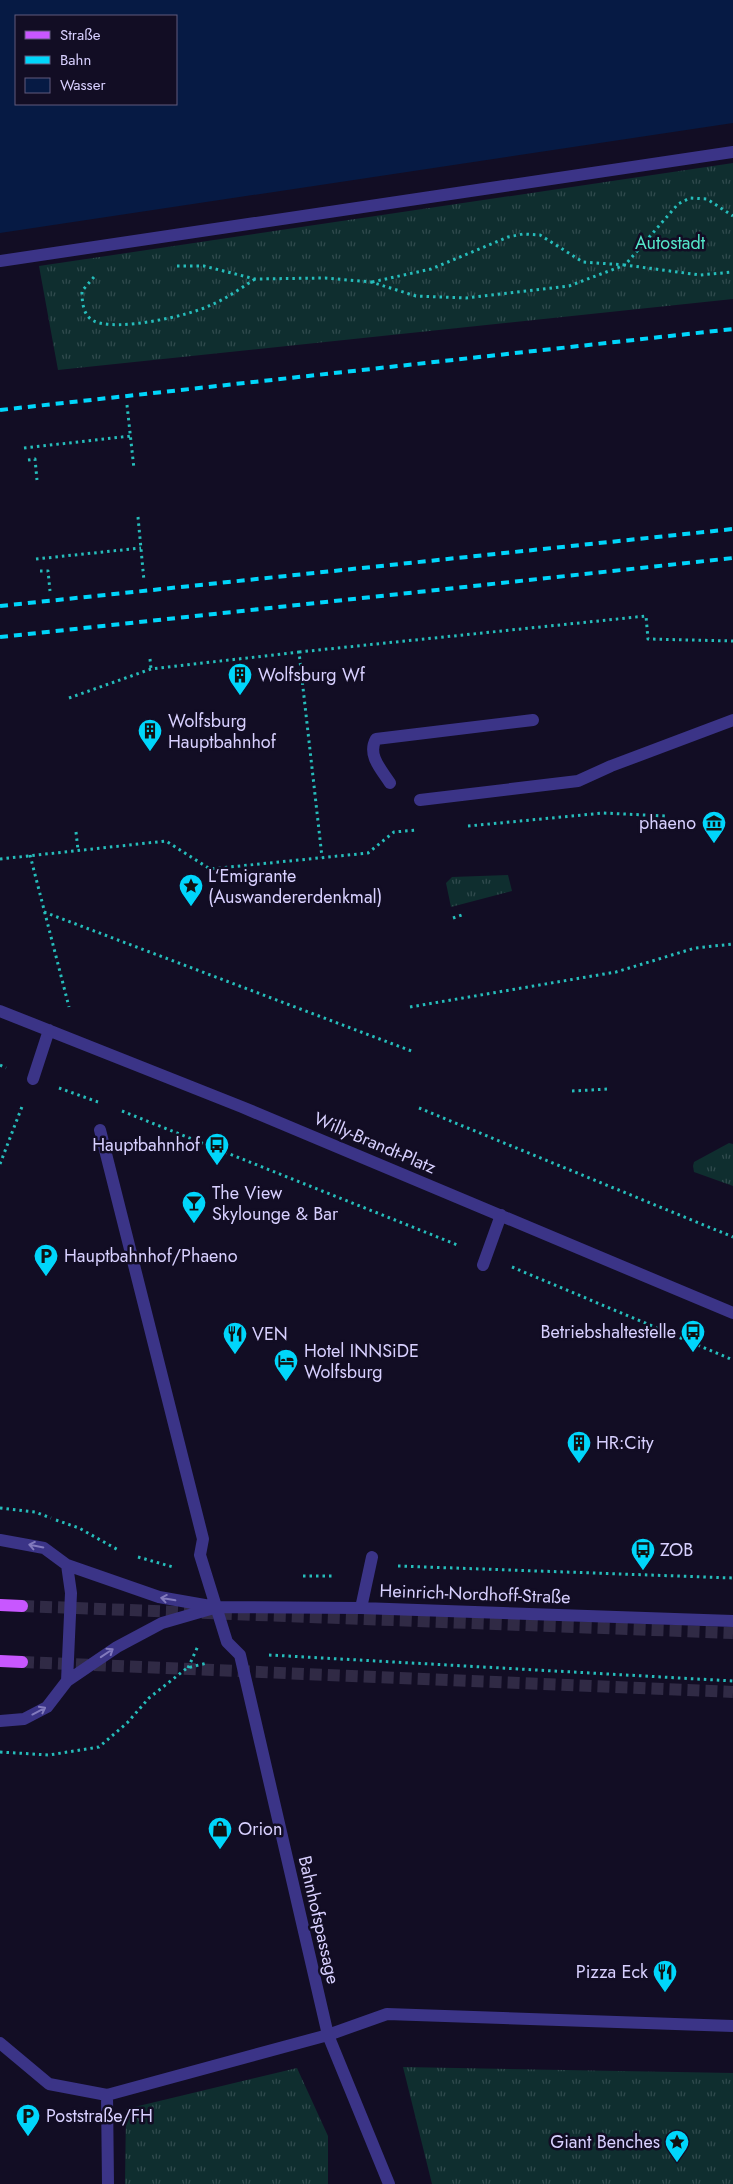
<svg xmlns="http://www.w3.org/2000/svg" width="733" height="2184" viewBox="0 0 733 2184" font-family="Jost,sans-serif">
<style>
.grass{fill:url(#grass-tufts)}
.water{fill:#061a44;fill-rule:evenodd}
.lines{fill:none;stroke-linecap:round;stroke-linejoin:round}
.major-tunnel{stroke:#302a45;stroke-width:12;stroke-dasharray:12 6;stroke-linecap:butt}
.path{stroke:#26bdbb;stroke-width:3;stroke-dasharray:2.5 4;stroke-linecap:butt}
.minor{stroke:#3b3487;stroke-width:12}
.major{stroke:#c857ff;stroke-width:12}
.rail{stroke:#00d6fb;stroke-width:4;stroke-dasharray:8 6;stroke-linecap:butt}
.oneway{stroke:#827abd}
.labels{text-anchor:middle;stroke-width:5;stroke-linejoin:round;paint-order:stroke}
.park-label{font-size:18px;fill:#54e7c9;stroke:#120d24}
.poi-label{font-size:18px;fill:#d8d0ff;stroke:#120d24;text-anchor:start}
.street-label{font-size:18px;fill:#d8d0ff;stroke:#120d24}
</style>
<defs>
<pattern id="grass-tufts" width="24" height="20" patternUnits="userSpaceOnUse" patternTransform="scale(1.25)"><rect width="24" height="20" fill="#0f2e2f"/><path d="M3 7l-1-3M5 7V3M7 7l1-3M15 17l-1-3M17 17v-4M19 17l1-3" fill="none" stroke="#314b4e"/></pattern>
</defs>
<rect width="100%" height="100%" fill="#120d24"/>
<path class="grass" d="M733,163v136l-675,71 -19,-104z
M508,875l4,16 -61,16 -5,-24 6,-6z
M729,1143l4,1v42l-39,-14 -1,-6 1,-4z
M403,2067l330,6v111h-301z
M297,2068l31,68v48h-203l1,-75z"/>
<path class="water" d="M0,0h733v123l-733,110zM16,16h160v88h-160z"/>
<g class="lines">
<path class="major-tunnel" d="M22,1606l711,27
M22,1662l711,30"/>
<path class="path" d="M177,266h27l51,13 70,-1 46,4 45,14 50,2 103,-12 56,-21 75,10 33,-3
M94,277l-12,14c0,11 1,25 12,30 22,11 95,-5 117,-16 15,-6 30,-17 44,-26
M372,282l59,-13 77,-32 15,-3 17,1 43,27 42,3 53,-61 12,-6 17,1 26,17
M127,405l7,64
M24,448l107,-12
M28,460l7,-1 2,21
M138,517l6,64
M36,559l105,-11
M40,571h8l2,20
M299,652l347,-36 2,23 85,2
M150,659l1,10
M69,698l82,-29 148,-17 23,205
M468,826l135,-13 63,3
M76,832l2,18
M30,855l39,152
M0,859l166,-18 44,28 158,-16 26,-21 23,-2
M44,912l370,140
M453,918l12,-4
M410,1007l206,-35 79,-24 38,-4
M0,1065l6,3
M59,1088l39,14
M572,1091l37,-2
M419,1108l314,129
M122,1111l338,135
M0,1164l23,-60
M512,1267l221,93
M0,1508l35,4 16,6
M56,1520l23,8 41,23
M138,1557l35,10
M398,1566l335,12
M303,1576h31
M269,1655l464,26
M188,1668l10,-22
M0,1752l49,3 50,-8 28,-24 22,-25 38,-30 20,-5"/>
<path class="minor" d="M0,261l733,-109
M390,783c-9,-14 -23,-28 -14,-44l157,-19
M420,800l158,-19 33,-15 122,-46
M0,1011l242,96 491,206
M33,1079l16,-49
M100,1130l103,409 -3,16 27,87 13,13 88,380 61,149
M483,1265l18,-50
M0,1540l44,8 23,17 92,32 57,10 145,1 372,13
M67,1565l4,28 -4,88
M361,1608l11,-51
M0,1721l24,-2 23,-12 20,-26 50,-34 45,-24 52,-15
M0,2043l49,41 58,11 221,-60 59,-21 346,12
M107,2095l1,89"/>
<path class="major" d="M0,1605l22,1
M0,1661l22,1"/>
<path class="rail" d="M0,410l733,-81
M0,606l733,-77
M0,637l733,-79"/>
</g>
<defs><path id="oneway-shaft" d="M-6 0H5M1.5-3L5.5 0L1.5 3" fill="none" stroke-width="1.6" stroke-linecap="round" stroke-linejoin="round" transform="scale(1.25)"/></defs>
<g class="oneway">
<use href="#oneway-shaft" transform="translate(36 1546) rotate(-169)"/>
<use href="#oneway-shaft" transform="translate(168 1599) rotate(-170)"/>
<use href="#oneway-shaft" transform="translate(107 1653) rotate(-34)"/>
<use href="#oneway-shaft" transform="translate(39 1711) rotate(-28)"/>
</g>
<defs>
<symbol id="building-pin" viewBox="-11 -11 22 30"><path d="M0 17L-7.5 6A9.5 9.5 0 1 1 7.5 6Z" fill="#00d6fb" stroke="#120d24"/><path d="M-4-6H4V6H1V3H-1V6H-4ZM-2.5-4.3h1.7v1.8h-1.7ZM.8-4.3h1.7v1.8H.8ZM-2.5-1h1.7V.8h-1.7ZM.8-1h1.7V.8H.8Z" fill="#111"/></symbol>
<symbol id="museum-pin" viewBox="-11 -11 22 30"><path d="M0 17L-7.5 6A9.5 9.5 0 1 1 7.5 6Z" fill="#00d6fb" stroke="#120d24"/><path d="M0-6L6-3V-2H-6V-3ZM-5-1h2V3h-2ZM-1-1h2V3h-2ZM3-1h2V3H3ZM-6 4H6V6H-6Z" fill="#111"/></symbol>
<symbol id="sight-pin" viewBox="-11 -11 22 30"><path d="M0 17L-7.5 6A9.5 9.5 0 1 1 7.5 6Z" fill="#00d6fb" stroke="#120d24"/><path d="M0-6L1.8-2.2L6-1.7L2.9 1.2L3.7 5.4L0 3.3L-3.7 5.4L-2.9 1.2L-6-1.7L-1.8-2.2Z" fill="#111"/></symbol>
<symbol id="bus-pin" viewBox="-11 -11 22 30"><path d="M0 17L-7.5 6A9.5 9.5 0 1 1 7.5 6Z" fill="#00d6fb" stroke="#120d24"/><path d="M-5-6H5V4H4V6H2V4H-2V6H-4V4H-5ZM-3.5-4V0h7V-4ZM-3.5 1.2v1.5H-2V1.2ZM2 1.2v1.5H3.5V1.2Z" fill="#111"/></symbol>
<symbol id="bar-pin" viewBox="-11 -11 22 30"><path d="M0 17L-7.5 6A9.5 9.5 0 1 1 7.5 6Z" fill="#00d6fb" stroke="#120d24"/><path d="M-6-5H6L.8 .8V4.5H3.5V6h-7V4.5H-.8V.8Z" fill="#111"/></symbol>
<symbol id="parking-pin" viewBox="-11 -11 22 30"><path d="M0 17L-7.5 6A9.5 9.5 0 1 1 7.5 6Z" fill="#00d6fb" stroke="#120d24"/><path d="M-3.5-5.5H1a3.5 3.5 0 0 1 0 7H-1V5.5H-3.5ZM-1-3.4V-.6H.8a1.4 1.4 0 0 0 0-2.8Z" fill="#111"/></symbol>
<symbol id="restaurant-pin" viewBox="-11 -11 22 30"><path d="M0 17L-7.5 6A9.5 9.5 0 1 1 7.5 6Z" fill="#00d6fb" stroke="#120d24"/><path d="M-5-6h1v4h1v-4h1v4h1v-4h1v5L-1.5 .5V6h-2V.5L-5-1ZM5-6V6H3V1.5H1.5Q1.5-4 5-6Z" fill="#111"/></symbol>
<symbol id="hotel-pin" viewBox="-11 -11 22 30"><path d="M0 17L-7.5 6A9.5 9.5 0 1 1 7.5 6Z" fill="#00d6fb" stroke="#120d24"/><path d="M-6-4.5h1.5V1H6V5H4.5V3h-9V5H-6ZM-4 0a1.8 1.8 0 1 1 3.6 0ZM.5 0V-2.5h3Q6-2.5 6 0Z" fill="#111"/></symbol>
<symbol id="shop-pin" viewBox="-11 -11 22 30"><path d="M0 17L-7.5 6A9.5 9.5 0 1 1 7.5 6Z" fill="#00d6fb" stroke="#120d24"/><path d="M-5-2.5h2.3a2.7 3.5 0 0 1 5.4 0H5L5.5 6h-11ZM-1.5-2.5h3a1.5 2.3 0 0 0-3 0Z" fill="#111"/></symbol>
</defs>
<g fill-rule="evenodd">
<use href="#building-pin" x="226" y="661" width="28" height="38"/>
<use href="#building-pin" x="136" y="717" width="28" height="38"/>
<use href="#museum-pin" x="700" y="809" width="28" height="38"/>
<use href="#sight-pin" x="177" y="872" width="28" height="38"/>
<use href="#bus-pin" x="203" y="1131" width="28" height="38"/>
<use href="#bar-pin" x="180" y="1189" width="28" height="38"/>
<use href="#parking-pin" x="32" y="1242" width="28" height="38"/>
<use href="#bus-pin" x="679" y="1318" width="28" height="38"/>
<use href="#restaurant-pin" x="221" y="1320" width="28" height="38"/>
<use href="#hotel-pin" x="272" y="1347" width="28" height="38"/>
<use href="#building-pin" x="565" y="1429" width="28" height="38"/>
<use href="#bus-pin" x="629" y="1536" width="28" height="38"/>
<use href="#shop-pin" x="206" y="1815" width="28" height="38"/>
<use href="#restaurant-pin" x="651" y="1958" width="28" height="38"/>
<use href="#parking-pin" x="14" y="2102" width="28" height="38"/>
<use href="#sight-pin" x="663" y="2128" width="28" height="38"/>
</g>
<g class="labels">
<g class="park-label">
<text x="670" y="249">Autostadt</text>
</g>
<g class="poi-label">
<text x="258" y="681">Wolfsburg Wf</text>
<text x="168" y="727">Wolfsburg<tspan x="168" dy="21">Hauptbahnhof</tspan></text>
<text x="696" y="829" text-anchor="end">phaeno</text>
<text x="208" y="882">L‘Emigrante<tspan x="208" dy="21">(Auswandererdenkmal)</tspan></text>
<text x="200" y="1151" text-anchor="end">Hauptbahnhof</text>
<text x="212" y="1199">The View<tspan x="212" dy="21">Skylounge &amp; Bar</tspan></text>
<text x="64" y="1262">Hauptbahnhof/Phaeno</text>
<text x="676" y="1338" text-anchor="end">Betriebshaltestelle</text>
<text x="252" y="1340">VEN</text>
<text x="304" y="1357">Hotel INNSiDE<tspan x="304" dy="21">Wolfsburg</tspan></text>
<text x="596" y="1449">HR:City</text>
<text x="660" y="1556">ZOB</text>
<text x="238" y="1835">Orion</text>
<text x="648" y="1978" text-anchor="end">Pizza Eck</text>
<text x="46" y="2122">Poststraße/FH</text>
<text x="660" y="2148" text-anchor="end">Giant Benches</text>
</g>
<g class="street-label">
<text transform="translate(375 1143) rotate(23)" y="6">Willy-Brandt-Platz</text>
<text transform="translate(475 1594) rotate(2)" y="6">Heinrich-Nordhoff-Straße</text>
<text transform="translate(319 1920) rotate(77)" y="6">Bahnhofspassage</text>
</g>
</g>
<rect x="15" y="15" width="162" height="90" fill="#120d24" stroke="#615b7c"/>
<rect x="25" y="31" width="25" height="8" fill="#c857ff" stroke="#615b7c"/>
<text x="60" y="40" font-size="15" fill="#d8d0ff">Straße</text>
<rect x="25" y="56" width="25" height="8" fill="#00d6fb" stroke="#615b7c"/>
<text x="60" y="65" font-size="15" fill="#d8d0ff">Bahn</text>
<rect x="25" y="78" width="25" height="15" fill="#061a44" stroke="#615b7c"/>
<text x="60" y="90" font-size="15" fill="#d8d0ff">Wasser</text>
</svg>
